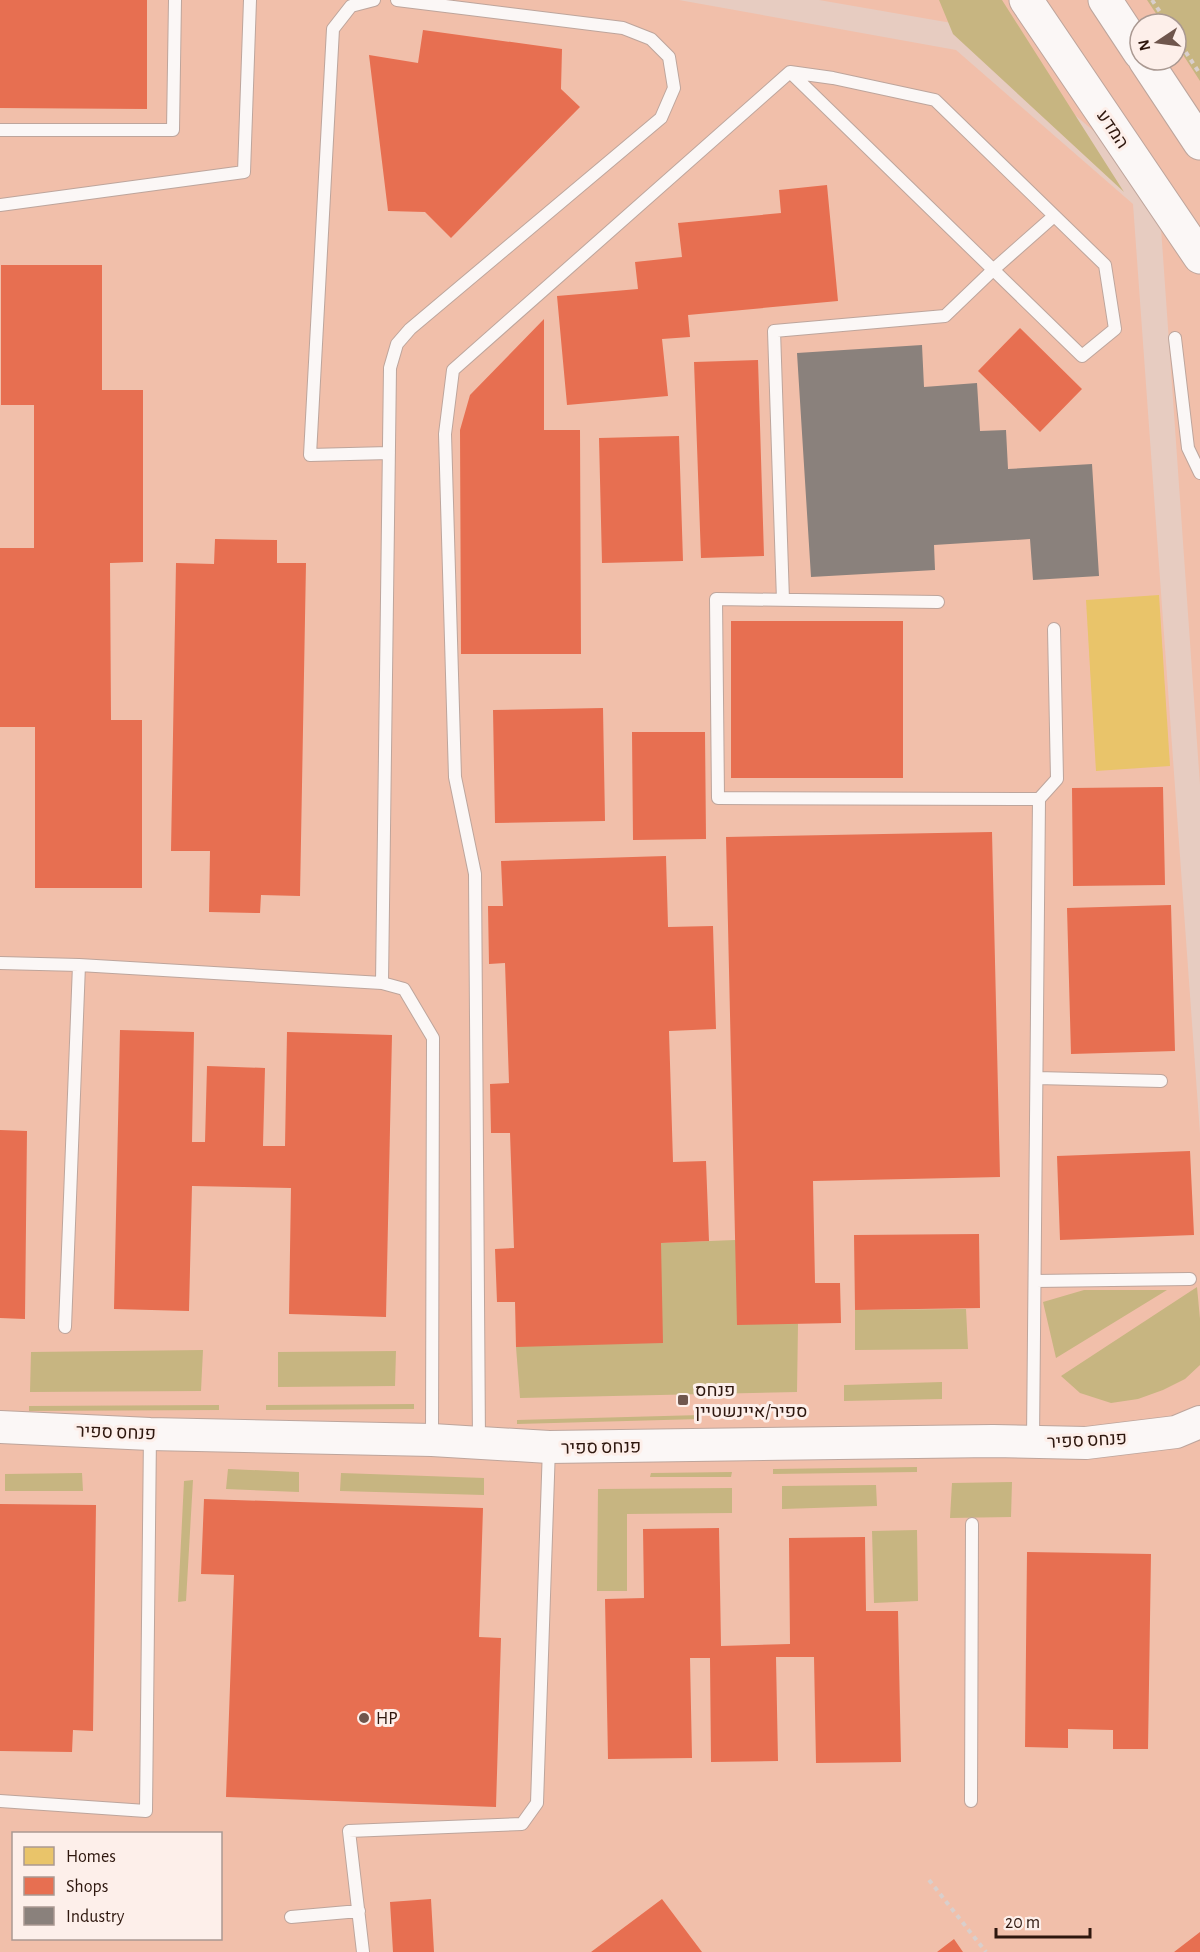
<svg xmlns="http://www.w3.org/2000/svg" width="1200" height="1952" viewBox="0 0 1200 1952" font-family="'Alegreya Sans',Heebo,sans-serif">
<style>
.built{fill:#f1bfaa;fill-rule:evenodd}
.green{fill:#c7b581}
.homes{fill:#e9c46a}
.shops{fill:#e76f51}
.industry{fill:#8a817c}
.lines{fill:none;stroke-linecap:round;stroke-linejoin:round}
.service-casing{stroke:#bda59c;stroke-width:14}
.tertiary-casing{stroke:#bda59c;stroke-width:34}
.secondary-casing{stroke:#bda59c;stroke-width:35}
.path{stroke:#d9cfcc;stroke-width:4;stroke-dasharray:4.5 4.5;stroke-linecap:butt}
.service{stroke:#fbf7f6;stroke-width:12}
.tertiary{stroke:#fbf7f6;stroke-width:32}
.secondary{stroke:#fbf7f6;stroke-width:33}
.poi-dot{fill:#6f564d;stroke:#fdefea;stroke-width:2}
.labels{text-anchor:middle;stroke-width:6;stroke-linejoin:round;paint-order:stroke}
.street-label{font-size:18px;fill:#2e170e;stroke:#fdefea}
.poi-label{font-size:18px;fill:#2e170e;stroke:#fdefea;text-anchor:start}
</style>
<rect width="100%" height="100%" fill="#e7ccc1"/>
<path class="built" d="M0,0h679l277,50 177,154 67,930v818h-1200zM14,1834h206v104h-206z
M819,0h381v785l-42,-600 -189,-159zM1140,24h36v36h-36z"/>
<path class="green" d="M939,0h63l122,192 -171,-158z
M1147,0h53v81l-24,-37v-20h-13z
M735,1240l63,84 -1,68 -277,6 -4,-51 145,-104z
M1197,1287l3,32v46l-15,14 -22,11 -25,9 -27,4 -31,-10 -19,-17z
M1084,1290h83l-111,68 -13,-56z
M966,1309l2,40 -113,1v-40z
M203,1350l-2,41 -171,1 1,-40z
M396,1351l-1,35 -117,1v-35z
M942,1382v17l-98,2v-16z
M414,1404v5l-148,1v-5z
M219,1405v5l-190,1v-5z
M701,1415l-1,4 -183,5v-4z
M917,1467v5l-144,2v-5z
M228,1469l71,3v20l-73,-3z
M732,1472l-1,5h-81l1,-4z
M82,1473l1,18h-78v-17z
M341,1473l143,5v17l-144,-4z
M193,1480l-7,121 -8,1 6,-121z
M1012,1482l-1,35 -61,1 2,-35z
M876,1485l1,21 -95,3v-23z
M732,1488v25l-105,1v77h-30l1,-102z
M917,1530l1,71 -44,2 -2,-72z"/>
<path class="homes" d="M1159,595l11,171 -74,5 -10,-171z"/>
<path class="shops" d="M0,0h147v109l-147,-1z
M423,30l139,19 -1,40 19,18 -129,131 -26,-26 -37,-1 -19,-156 49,8z
M827,185l11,116 -150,14 2,22 -28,2 6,57 -101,9 -10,-109 81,-7 -3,-27 47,-5 -4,-34 103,-10 -2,-23z
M1,265h101v125h41v172l-33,1 1,157h31v168h-107v-161h-35v-179h34v-143h-33z
M544,319v111h36l1,224h-120l-1,-224 10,-35z
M1020,328l62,61 -42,43 -62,-61z
M758,360l6,196 -63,2 -7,-196z
M679,436l4,125 -81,2 -3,-125z
M215,539l62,1v23h29l-6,333 -39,-1 -1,18 -51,-1 1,-61h-39l5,-288 38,1z
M731,621h172v157h-172z
M603,708l2,113 -110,2 -2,-113z
M632,732h73l1,107 -73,1z
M1163,787l2,98 -92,1 -1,-98z
M992,832l8,345 -187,4 2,102h25l1,40 -104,2 -11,-488z
M666,856l2,71 45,-1 3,103 -47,2 4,131 33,-1 3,80 -48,2 2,100 -147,4 -1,-45h-18l-2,-53 19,-1 -4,-115h-19l-1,-49 19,-1 -4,-120 -16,1 -1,-58h15l-2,-45z
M1171,905l4,146 -104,3 -4,-146z
M120,1030l74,2 -2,110h13l2,-76 58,2 -2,78h22l2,-114 105,3 -6,282 -97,-3 2,-126 -99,-2 -3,125 -75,-2z
M0,1130l27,1 -2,188 -25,-1z
M1190,1151l4,84 -134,5 -3,-84z
M979,1234l1,74 -125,2 -1,-75z
M204,1499l279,9 -4,129 22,1 -5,169 -270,-10 8,-222 -33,-1z
M0,1504l96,1 -3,226 -20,-1 -1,22 -72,-1z
M719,1528l2,118 69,-2 -1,-106 76,-1 1,74h32l3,151 -85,1 -2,-106h-38l2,104 -67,1 -1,-104h-20l2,100 -84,1 -3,-160 39,-1 -1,-69z
M1027,1552l124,2 -3,195h-35v-19l-45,-1v19l-43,-1z
M431,1899l3,53h-41l-3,-50z
M662,1899l40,53h-111z
M1200,1932v20h-26z
M954,1939l9,13h-26z"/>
<path class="industry" d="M922,345l2,42 53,-4 3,48 26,-1 2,39 84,-5 7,112 -66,4 -3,-41 -96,6 1,25 -124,7 -14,-224z"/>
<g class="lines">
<defs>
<path id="service" d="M374,0l-23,6 -18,23 -23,426 79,-2
M397,0l226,28 28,11 18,18 5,31 -13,30 -251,211 -13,15 -7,24 -8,615 22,6 29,49 -1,401
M0,130h173l2,-130
M0,205l244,-33 6,-172
M1175,338l13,110 12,25
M783,600l-9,-269 171,-15 49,-47 60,-53
M938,602l-222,-3 2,199 321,1 -6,642
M1039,799l18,-20 -3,-150
M0,963l79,2 303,18
M1037,1078l124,3
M1035,1281l155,-2
M65,1327l14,-362
M479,1442l-4,-568 -20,-97 -10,-343 8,-64 337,-298 43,6 102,22 170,165 10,64 -33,27 -292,-284
M0,1801l146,10 4,-377
M971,1801l1,-277
M291,1917l68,-6
M363,1952l-14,-121 173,-7 15,-21 12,-356"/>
<path id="tertiary" d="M0,1427l150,7 282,6 117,7 444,-6 93,2 90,-11 24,-10"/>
<path id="secondary" d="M1026,0l174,257
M1105,0l35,53
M1145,60l55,83"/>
</defs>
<use href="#service" class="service-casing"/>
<use href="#tertiary" class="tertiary-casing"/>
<use href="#secondary" class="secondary-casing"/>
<path class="path" d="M1152,0l16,24
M1176,37l24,37
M929,1880l57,72"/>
<use href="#service" class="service"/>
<use href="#tertiary" class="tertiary"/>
<use href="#secondary" class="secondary"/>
</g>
<g class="poi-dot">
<rect x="677" y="1394" width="12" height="12" rx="3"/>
<circle cx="364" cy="1718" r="6"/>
</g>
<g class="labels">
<g class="street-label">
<text transform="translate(1113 129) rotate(56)" y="6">המדע</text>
<text transform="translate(116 1432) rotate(2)" y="6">פנחס ספיר</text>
<text transform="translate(1087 1440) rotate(-3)" y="6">פנחס ספיר</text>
<text transform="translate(601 1447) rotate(-1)" y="6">פנחס ספיר</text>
</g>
<g class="poi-label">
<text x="695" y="1396">פנחס<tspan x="695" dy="21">ספיר/איינשטיין</tspan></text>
<text x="376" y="1724">HP</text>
</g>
</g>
<rect x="12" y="1832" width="210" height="108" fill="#fdefea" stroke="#aa9992" stroke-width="1.5"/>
<rect x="24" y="1847" width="30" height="18" fill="#e9c46a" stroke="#aa9992" stroke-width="1.5"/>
<text x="66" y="1862" font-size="18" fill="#2e170e">Homes</text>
<rect x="24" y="1877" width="30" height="18" fill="#e76f51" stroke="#aa9992" stroke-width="1.5"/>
<text x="66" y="1892" font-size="18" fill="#2e170e">Shops</text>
<rect x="24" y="1907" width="30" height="18" fill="#8a817c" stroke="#aa9992" stroke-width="1.5"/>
<text x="66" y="1922" font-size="18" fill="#2e170e">Industry</text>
<g transform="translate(1158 42) rotate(257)"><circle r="28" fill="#fdefea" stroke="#aa9992" stroke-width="1.5"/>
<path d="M0-4.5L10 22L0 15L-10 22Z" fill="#6f564d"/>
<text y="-9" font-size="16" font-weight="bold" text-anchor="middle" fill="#2e170e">N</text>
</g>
<path d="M996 1928v9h94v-9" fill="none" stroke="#2e170e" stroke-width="3"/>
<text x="1005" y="1928" font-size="18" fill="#2e170e" stroke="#fdefea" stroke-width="4.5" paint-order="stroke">20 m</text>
</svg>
